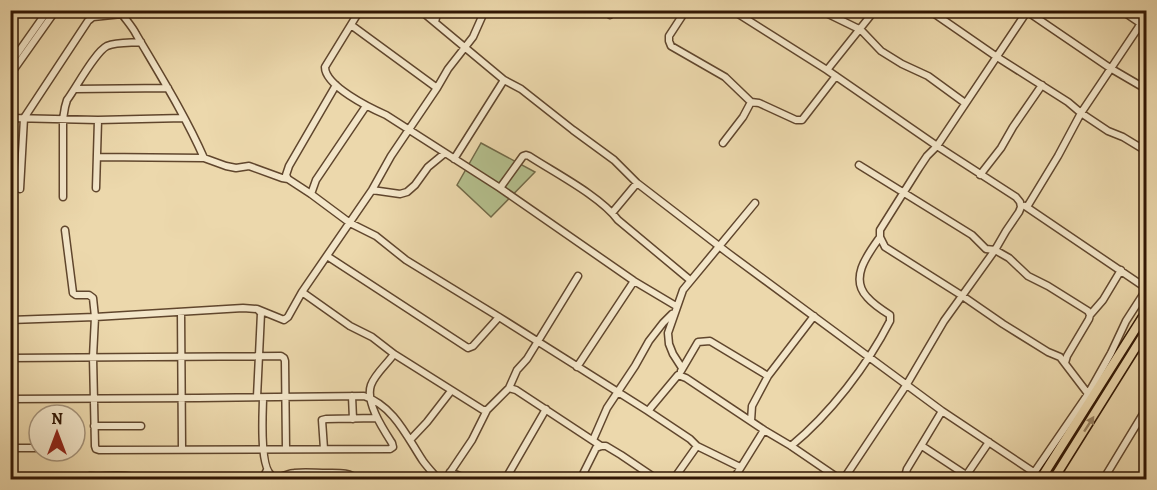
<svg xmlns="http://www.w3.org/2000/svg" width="1157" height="490" viewBox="0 0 1157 490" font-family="Alegreya,serif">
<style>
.green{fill:#b4bf8d;stroke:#726a48;stroke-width:1.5}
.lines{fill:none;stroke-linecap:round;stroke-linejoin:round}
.minor-casing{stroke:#60462d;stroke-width:9}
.major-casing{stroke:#311603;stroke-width:11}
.minor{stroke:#f3e6c9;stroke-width:6}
.major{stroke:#ecd8ac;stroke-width:8}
.oneway{fill:#988160}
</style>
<rect width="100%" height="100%" fill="#ecd8ac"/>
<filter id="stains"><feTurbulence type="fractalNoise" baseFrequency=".00333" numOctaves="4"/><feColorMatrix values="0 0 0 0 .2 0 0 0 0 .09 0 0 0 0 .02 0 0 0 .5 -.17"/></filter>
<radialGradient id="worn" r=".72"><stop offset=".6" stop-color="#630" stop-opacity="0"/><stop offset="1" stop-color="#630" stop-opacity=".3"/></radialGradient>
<path class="green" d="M481,143l54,29 -44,45 -34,-32z"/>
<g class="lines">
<defs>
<path id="minor" d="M360,10l-35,57c0,19 45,41 61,48l114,73 134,93 42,25
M420,10l84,70 17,9 52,41 41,30 23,23 91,70 214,158 99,66
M686,10l-17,26v5l2,5 54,31 26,25 8,1 37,17h6l34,-44
M732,10l95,60 110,76 79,51 4,5 1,5 -2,5 -13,19 -11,19 -51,71 -37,63 -64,96
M820,10l41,20 20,21 21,13 26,12 37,27
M929,10l68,47 71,45 13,11 57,-85 8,-15
M1025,10l85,58 36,21
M1028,10l-91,136 -10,10 -8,12 -39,62v7l5,10 76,48 42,29 45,28 12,5 32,42
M1121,10l19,13
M120,11c5,8 12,15 16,23 24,41 49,81 68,124
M610,15l3,-5
M10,18l6,-8
M435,22l3,-12
M351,25l86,63
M10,64l38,-54
M827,70l48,-60
M10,75l46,-65
M336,85l-47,81 -3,9 2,4 23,15 39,29 26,13 30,24 93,57 149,94 30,-36 8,3 78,52
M75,89l93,-1
M10,118l88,2 86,-2
M723,143l20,-26 8,-15
M97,157l107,1 22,8 10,2 13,-2 33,12 6,1
M454,159l50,-79
M859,165l113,70 14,14 9,1 14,8 19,18 20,10 40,25 2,4 -1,4 -22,37 -2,7
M980,175l21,-27 12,-21 29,-42
M96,188l2,-68
M500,188l23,-32 3,-1 3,1c26,17 71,40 89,64l72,60
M20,189l4,-71 64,-97 5,-4 29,-3
M372,190l28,4 7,-2 8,-7 13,-18 17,-14
M311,194l5,-14 50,-74
M63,197v-78l2,-12 2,-7c9,-12 28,-48 40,-54 10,-4 24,-3 34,-4
M1025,206l121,82
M1027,207l31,-51 23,-43 27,18 15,6 23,14
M612,213l25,-30
M65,230l8,63 3,2h13l4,3 2,19 -2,40 2,89 1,3 3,1 291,-1 3,-2 -1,-4c-9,-14 -27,-41 -21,-58 4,-11 16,-21 23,-31
M327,256l141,92 5,-2 26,-29
M302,292l70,-102 19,-34 46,-68 11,-19 25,-32 12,-27
M257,309l27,11 4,-3 14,-25 48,34 22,11 22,17 89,56h4l22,-22 7,2 85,56
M181,312l1,137
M1090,315l13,-15 18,-30
M10,320l85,-3 148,-9 14,1 4,4 -4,84
M10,358l271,-2 3,2 1,3 1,87
M577,367l57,-86
M682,368l-9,-14 -4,-10 -1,-11 15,-43 72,-87
M681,371l17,-29 12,-1 58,35
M509,388l8,-18 10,-11 51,-83
M352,396l1,23
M263,398c0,13 -5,78 13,79 5,1 13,-4 18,-4 11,-1 22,0 33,0 11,0 23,-1 31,7
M10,399l188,-1 166,-2c30,10 43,41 59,65 5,7 11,13 16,19
M648,411l42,28 7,7 43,21
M751,421l1,-15 16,-30 46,-60
M94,426h47
M411,439l16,-17 24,-31
M593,440l14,-32 28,-42 14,-25 14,-18 9,-9
M791,446c39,-32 76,-80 99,-125v-6c-8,-5 -17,-11 -23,-18 -18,-19 1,-43 13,-60
M922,446l44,29
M10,448h29
M324,449l-2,-29 4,-1 50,-1
M12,462l1,18
M450,472l19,8
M85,480l5,-4c15,1 40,-3 52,4
M260,480l4,-4 3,-6
M445,480l27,-40 15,-30
M505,480l41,-71
M580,480l16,-32 5,-2h5l15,9 37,25
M673,480l24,-34
M733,480l31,-50 27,16 50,34
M904,480l3,-11 35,-58
M963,480l26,-38
M1029,480l59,-86 23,-41 15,-32 20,-31
M1103,480l43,-71"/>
<path id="major" d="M1040,480l106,-168
M1053,480l93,-149"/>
</defs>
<use href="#minor" class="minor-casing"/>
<use href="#major" class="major-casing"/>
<use href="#minor" class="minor"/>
<use href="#major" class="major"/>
</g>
<defs><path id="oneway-solid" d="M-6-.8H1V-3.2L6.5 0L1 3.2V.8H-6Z" transform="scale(1.5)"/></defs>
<use class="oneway" href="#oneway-solid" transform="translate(1089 424) rotate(-57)"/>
<rect width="1157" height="490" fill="none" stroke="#ecd8ac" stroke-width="36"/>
<rect x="12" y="12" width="1133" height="466" fill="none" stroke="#311603" stroke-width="3"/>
<rect x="18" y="18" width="1121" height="454" fill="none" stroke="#311603" stroke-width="1.5"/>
<g transform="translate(57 433)"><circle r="28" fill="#f3e6c9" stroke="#a5937a" stroke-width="1.5"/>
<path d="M0-4.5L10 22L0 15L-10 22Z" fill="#8f2418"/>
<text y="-9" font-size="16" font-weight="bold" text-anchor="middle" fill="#311603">N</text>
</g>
<rect width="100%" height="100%" filter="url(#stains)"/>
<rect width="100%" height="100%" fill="url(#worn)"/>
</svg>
